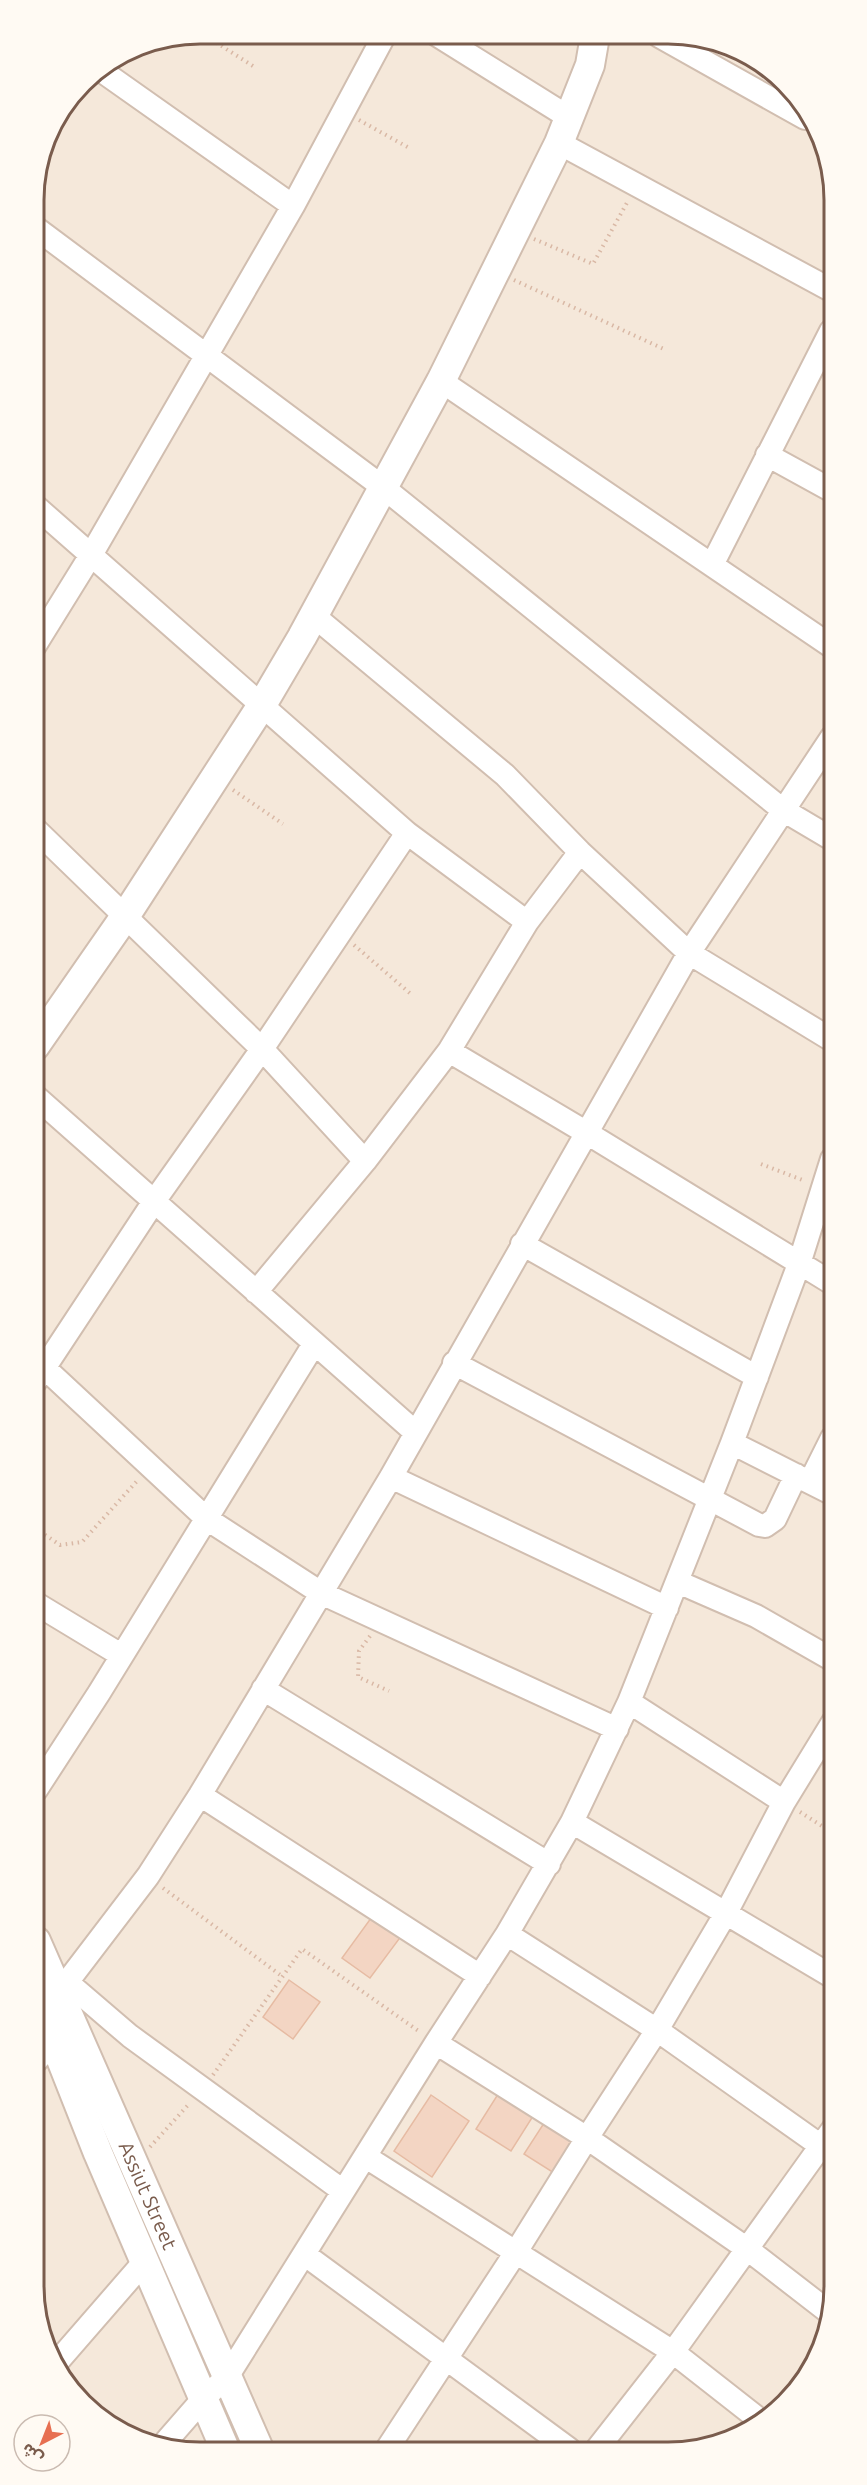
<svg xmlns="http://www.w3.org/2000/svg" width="867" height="2485" viewBox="0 0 867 2485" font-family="Ubuntu,'Noto Sans Arabic',sans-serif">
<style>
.residential{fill:#f5e8da}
.building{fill:#f3d5c3;stroke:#e6bba3;stroke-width:1.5}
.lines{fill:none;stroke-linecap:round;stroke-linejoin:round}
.minor-casing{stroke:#d1beb0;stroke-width:26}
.tertiary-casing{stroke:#d1beb0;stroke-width:32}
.path{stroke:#d9b8a5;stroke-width:4;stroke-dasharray:1.5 4.5;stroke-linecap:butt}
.minor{stroke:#fff;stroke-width:22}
.tertiary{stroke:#fff;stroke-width:28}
.labels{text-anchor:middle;stroke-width:4.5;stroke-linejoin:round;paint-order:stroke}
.street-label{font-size:20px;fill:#7a5c4d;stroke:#fffaf3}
.rim{fill:none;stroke:#7a5c4d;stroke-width:3}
</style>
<rect width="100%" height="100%" fill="#fdf6ec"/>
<path class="residential" d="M200,33l500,3 85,46 46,85 3,2129 -13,53 -28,46 -42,35 -51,19h-533l-85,-46 -46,-85 -3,-2130 17,-62 39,-51 47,-29z"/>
<path class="building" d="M374,1914l28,21 -32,43 -28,-20z
M289,1980l31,22 -27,37 -30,-22z
M500,2091l35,22 -24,38 -35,-22z
M431,2095l38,26 -37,56 -38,-26z
M546,2120l30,19 -22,34 -30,-19z"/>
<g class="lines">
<defs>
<path id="minor" d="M437,35l133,83
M659,36l146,82
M99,69l194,137
M559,143l272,147
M33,226l351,262 399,322 49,29
M441,381l390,265
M767,455l64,35
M34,505l373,328 120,89
M712,565l119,-234
M314,616l191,159 75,77 109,101 143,87
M34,647l57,-92 202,-349 92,-172
M34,828l228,221 103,112
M449,1051l138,82 245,150
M35,1096l380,336
M522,1244l235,133
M256,1292l109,-131 84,-110 78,-129 53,-70
M35,1359l172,160 114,74 296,136
M454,1363l305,162 6,1 10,-7 21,-44
M35,1382l120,-182 107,-151 145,-216
M732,1443l101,51
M391,1477l276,131
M810,1482l22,-44
M678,1582l78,34 77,44
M35,1603l86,52
M263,1689l286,175
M629,1702l155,100
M36,1790l63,-97 215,-349
M200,1795l280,181
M572,1822l261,155
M507,1934l150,96 164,116
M67,1982l63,54 213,155
M58,1994l90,-118 52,-81 191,-318 298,-524 143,-216
M436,2043l151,95 159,110 84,65
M36,2061l18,-20
M366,2157l307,195 88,69
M304,2254l265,195
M59,2360l86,-99
M162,2446l41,-47 24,-22 209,-334 71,-109 65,-112 57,-120 103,-259 67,-179 33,-105
M387,2449l129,-197 71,-114 70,-108 69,-117 58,-111 49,-80
M597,2449l76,-97 160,-223"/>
<g id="tertiary">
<path d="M35,1046l91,-131 136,-210 40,-68 139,-256 118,-238 31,-78 5,-29"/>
<path id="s1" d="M36,1941l223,508"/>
<path d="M36,1996l62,157 127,296"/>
</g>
</defs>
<use href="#minor" class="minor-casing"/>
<use href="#tertiary" class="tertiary-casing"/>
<path class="path" d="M201,33l52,33
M359,120l52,29
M534,239l59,25 35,-63
M514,280l152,70
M233,790l50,34
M354,945l58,50
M761,1164l44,17
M35,1528l25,17 22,-3 55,-61
M370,1636l-11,15 -1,26 31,14
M800,1812l33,21
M163,1888l120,89
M213,2075l89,-126 118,83
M150,2147l39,-43"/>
<use href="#minor" class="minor"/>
<use href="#tertiary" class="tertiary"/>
</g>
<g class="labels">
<g class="street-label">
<text dy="7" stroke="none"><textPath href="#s1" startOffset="278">Assiut Street</textPath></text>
</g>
</g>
<path d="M0 0H867V2485H0ZM200 44H668A156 156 0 0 1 824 200V2286A156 156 0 0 1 668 2442H200A156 156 0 0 1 44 2286V200A156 156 0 0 1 200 44Z" fill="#fffaf3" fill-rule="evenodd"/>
<path class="rim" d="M200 44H668A156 156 0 0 1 824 200V2286A156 156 0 0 1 668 2442H200A156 156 0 0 1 44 2286V200A156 156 0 0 1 200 44Z"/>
<g transform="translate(42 2443) rotate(222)"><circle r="28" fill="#fffaf3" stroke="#cabbb1" stroke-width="1.5"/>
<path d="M0-4.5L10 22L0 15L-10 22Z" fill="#e76f51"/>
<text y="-9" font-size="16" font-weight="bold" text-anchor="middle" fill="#7a5c4d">ش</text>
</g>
</svg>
